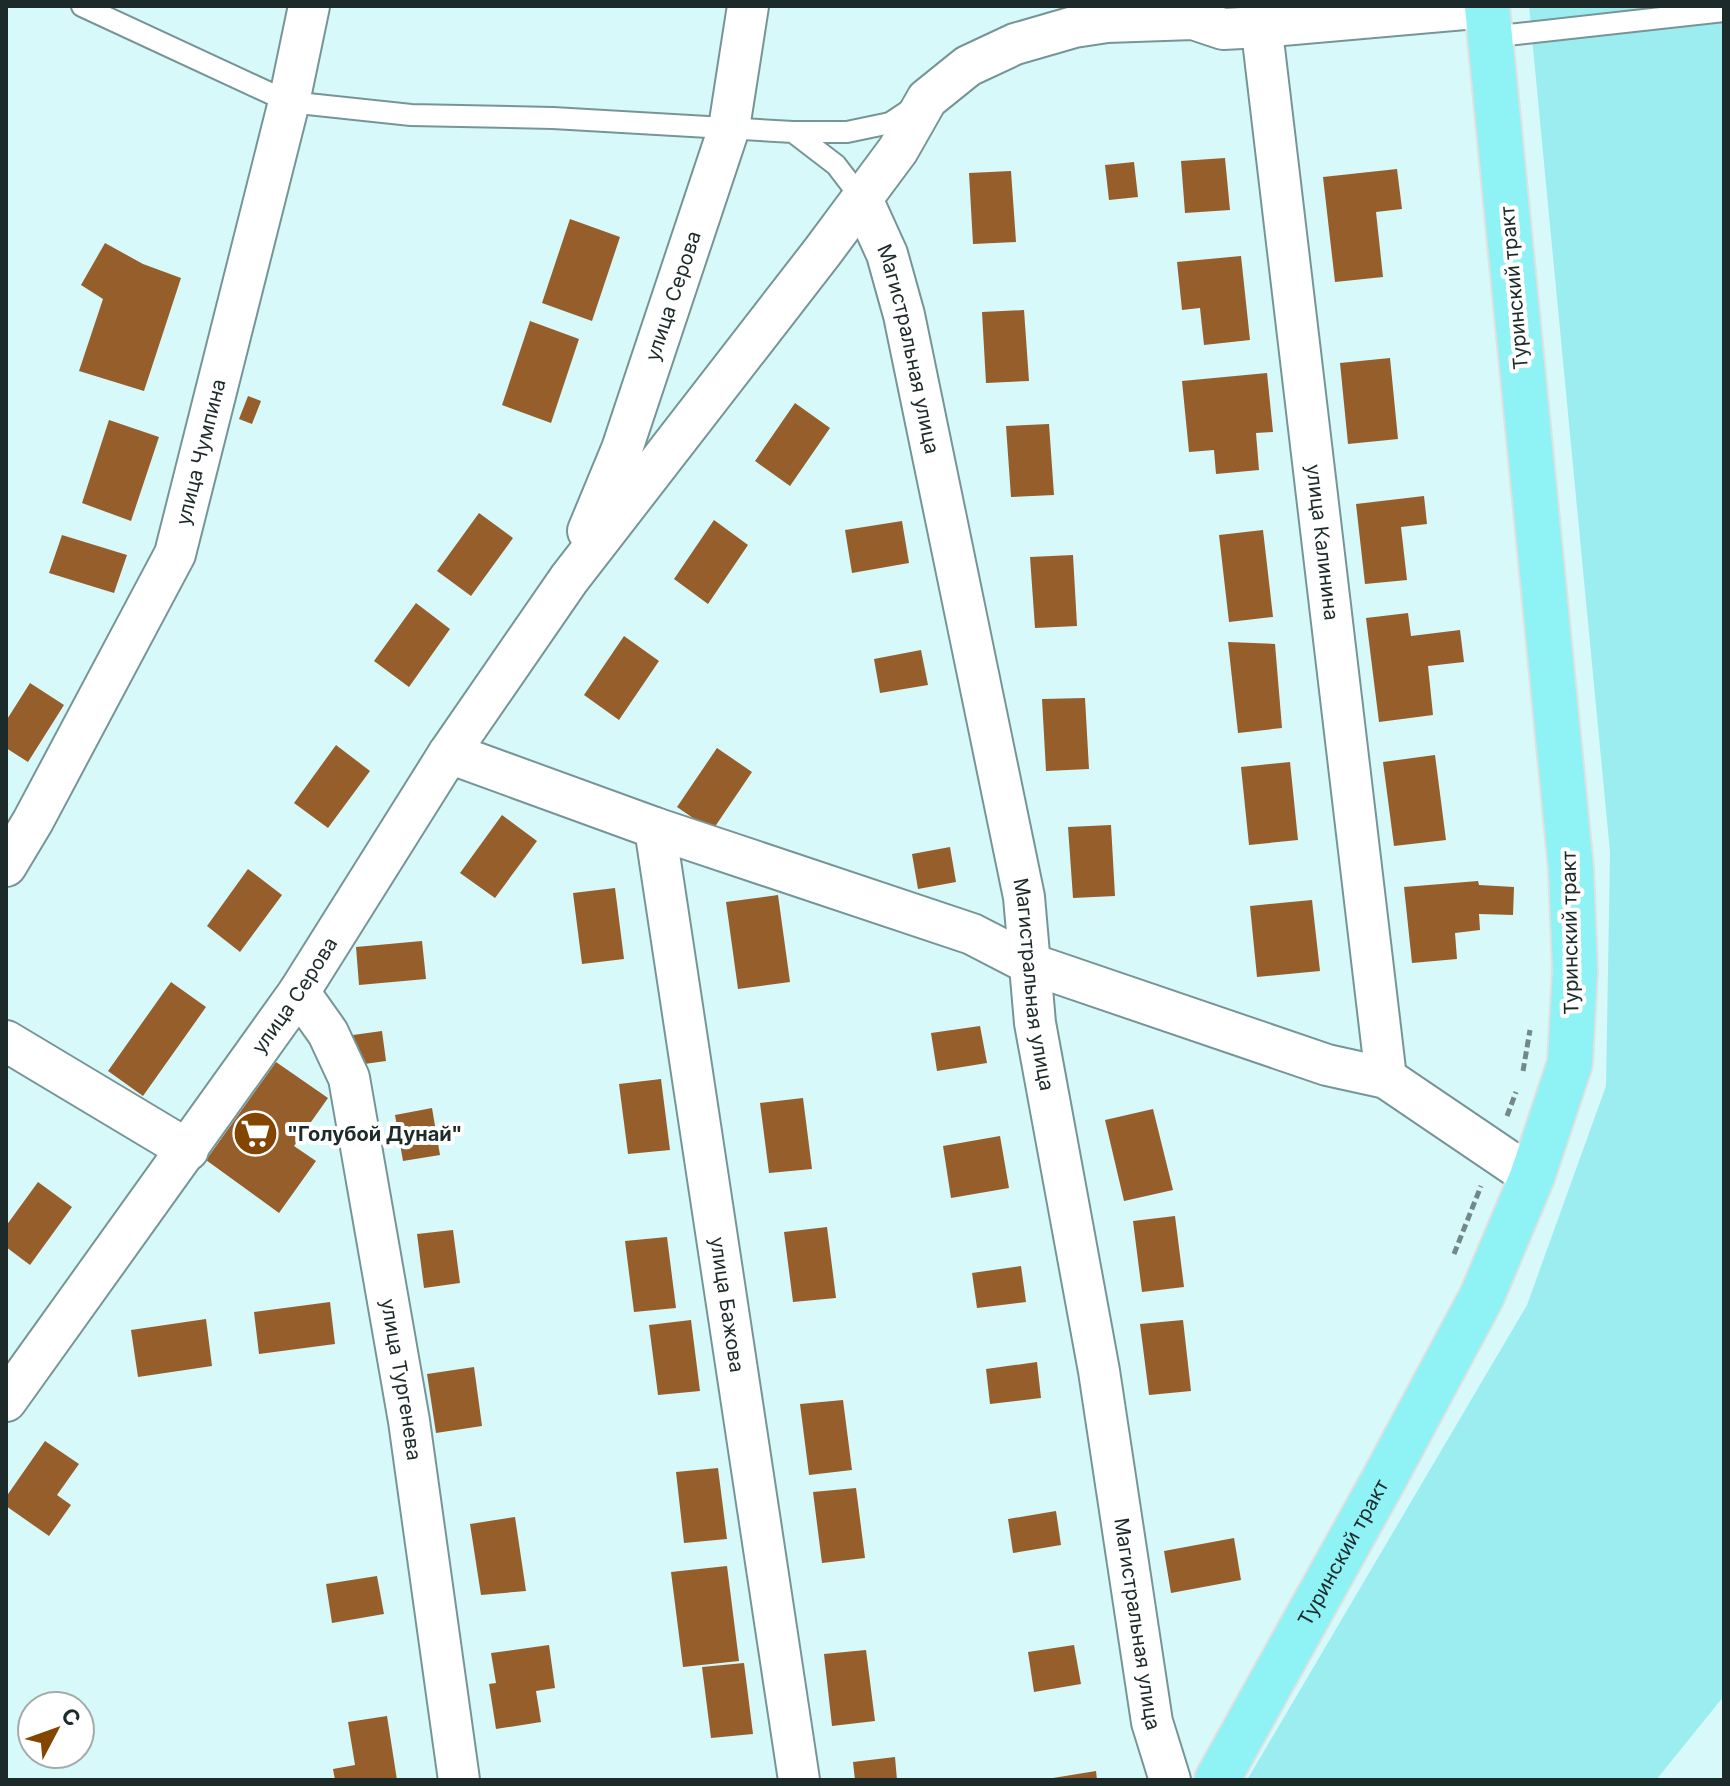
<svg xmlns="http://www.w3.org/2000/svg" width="1730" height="1786" viewBox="0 0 1730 1786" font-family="Inter,sans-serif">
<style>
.green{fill:#9cedef}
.building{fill:#965e2b}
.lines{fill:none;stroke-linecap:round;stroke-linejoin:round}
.lane-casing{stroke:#779596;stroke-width:24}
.street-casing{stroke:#779596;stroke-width:44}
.primary-casing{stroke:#dfe1e1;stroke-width:48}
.path{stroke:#728989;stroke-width:5;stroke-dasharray:8 4;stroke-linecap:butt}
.lane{stroke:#fff;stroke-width:20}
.street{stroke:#fff;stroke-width:40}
.primary{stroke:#8ff3f6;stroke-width:44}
.labels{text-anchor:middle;stroke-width:8;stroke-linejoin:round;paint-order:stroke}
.street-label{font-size:20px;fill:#1d2a2a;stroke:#fff}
.poi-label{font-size:20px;font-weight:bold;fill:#1d2a2a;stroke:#fff;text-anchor:start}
</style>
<rect width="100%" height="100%" fill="#d8f9fa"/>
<path class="green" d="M1529,6h195v1690l-68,84h-409l280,-475 79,-219 4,-234z"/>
<path class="building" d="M1225,158l5,52 -45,3 -4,-52z
M1134,162l4,35 -29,3 -4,-35z
M1397,169l5,40 -26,3 7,65 -48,5 -12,-105z
M1011,171l5,71 -43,2 -4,-71z
M570,219l50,18 -28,84 -50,-18z
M105,243l38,21 38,14 -37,113 -65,-20 24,-72 -22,-14z
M1241,256l9,84 -46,5 -4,-37 -18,2 -5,-48z
M1024,310l5,71 -43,2 -4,-71z
M530,321l49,18 -28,84 -49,-18z
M1390,358l8,81 -50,5 -8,-81z
M1267,373l6,59 -17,1 3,37 -43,4 -2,-24 -25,2 -7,-71z
M248,396l13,5 -9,23 -13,-5z
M795,403l35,25 -40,58 -35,-25z
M109,420l50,17 -28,84 -49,-18z
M1049,424l5,71 -43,2 -5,-71z
M1424,496l3,28 -26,3 6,53 -42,4 -9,-80z
M479,513l34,25 -42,58 -34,-25z
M714,520l34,25 -40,59 -34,-25z
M902,521l7,42 -57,10 -7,-43z
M1263,530l10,87 -44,5 -10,-87z
M62,535l65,20 -13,38 -65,-20z
M1073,555l4,71 -42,2 -5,-71z
M416,603l34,26 -41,58 -35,-26z
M1408,613l3,23 49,-6 4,32 -36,4 5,49 -54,7 -13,-104z
M624,636l35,25 -40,59 -35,-25z
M1228,642l47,2 7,84 -44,5z
M921,650l7,35 -48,8 -6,-34z
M30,683l34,22 -36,57 -22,-14v-27z
M1085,698l4,71 -43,2 -4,-72z
M336,745l34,26 -42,57 -34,-25z
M717,748l35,24 -40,59 -35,-24z
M1435,755l11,85 -52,6 -11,-84z
M1290,762l8,78 -49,5 -8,-78z
M502,815l35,26 -42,57 -35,-25z
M1111,825l4,71 -42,2 -5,-71z
M950,847l6,35 -38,7 -6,-35z
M248,869l34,26 -42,57 -33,-26z
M1478,881l1,4 35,2 -1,28 -34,-1 1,16 -25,3 2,26 -45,4 -8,-76z
M615,888l9,71 -42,5 -9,-71z
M778,895l12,87 -52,7 -12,-87z
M1312,900l8,71 -63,6 -7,-71z
M422,941l4,38 -67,6 -3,-38z
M171,982l35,25 -63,89 -35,-25z
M980,1026l7,37 -50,8 -6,-38z
M382,1031l4,30 -29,4 -4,-30z
M276,1062l52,36 -34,48 22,15 -37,52 -73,-53z
M661,1079l9,71 -42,4 -9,-70z
M803,1098l9,71 -43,4 -9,-70z
M432,1108l8,47 -37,6 -8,-46z
M1153,1109l20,81 -49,11 -19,-81z
M1000,1136l9,52 -58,10 -8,-52z
M38,1182l34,25 -42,58 -24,-18v-21z
M1175,1216l9,71 -42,5 -9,-71z
M827,1227l9,71 -43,4 -9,-70z
M453,1230l7,53 -36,5 -7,-54z
M667,1237l9,71 -42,4 -9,-71z
M1021,1266l5,36 -49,6 -5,-35z
M330,1302l5,42 -76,10 -5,-42z
M206,1319l6,47 -74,11 -7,-47z
M691,1320l9,71 -42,4 -9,-70z
M1183,1320l8,71 -42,4 -9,-71z
M1037,1362l4,36 -51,6 -4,-35z
M474,1367l8,59 -46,7 -9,-59z
M843,1400l9,70 -43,5 -9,-71z
M45,1441l34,23 -22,31 14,10 -22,31 -43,-30v-9z
M718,1468l9,71 -43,4 -8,-71z
M856,1488l9,70 -43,5 -9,-71z
M1056,1511l5,34 -48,8 -5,-34z
M515,1517l11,74 -45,4 -11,-71z
M1234,1538l7,42 -70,13 -7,-42z
M727,1566l12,95 -56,6 -12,-95z
M377,1576l7,38 -52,9 -6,-39z
M549,1645l6,43 -19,3 5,31 -45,7 -7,-45 7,-1 -5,-30z
M1074,1645l7,39 -47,8 -6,-40z
M866,1650l9,71 -43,5 -8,-72z
M744,1663l9,71 -42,4 -9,-71z
M387,1716l10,64h-62l-2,-11 22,-4 -7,-43z
M895,1757l2,23h-42l-2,-18z
M1096,1771l1,9h-44v-2z"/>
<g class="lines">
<defs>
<path id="lane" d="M82,6l207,96 122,13 142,3 240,14h54l43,-9 24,-16
M1490,37l234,-26
M793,132l43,33 26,34"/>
<g id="street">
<path id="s1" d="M1259,6l127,1072"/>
<path id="s2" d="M862,199l25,55 17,61 120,582 11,126 64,348 53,351 18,58"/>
<path id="s3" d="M588,531l34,-82 107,-321 19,-122"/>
<path d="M449,753l206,75 317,106 56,29 299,102 59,13 146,99"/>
<path id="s4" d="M655,828l144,952"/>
<path id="s5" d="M6,866l27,-45 142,-267 114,-452 20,-96"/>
<path id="s6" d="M299,992l29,41 21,45 60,343 50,359"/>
<path d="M6,1041l182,109"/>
<path id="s7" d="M6,1401l293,-409 150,-239 120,-174 254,-328 75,-101 29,-51 41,-33 47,-22 59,-17 33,-5 86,-3 30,10 38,-2 226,-20"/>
</g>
<g id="primary">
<path id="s8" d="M1217,1780l166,-299 99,-185 50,-119 38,-114 5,-93 -4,-101 -84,-863"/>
</g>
</defs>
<use href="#lane" class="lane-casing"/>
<use href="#street" class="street-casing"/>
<use href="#primary" class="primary-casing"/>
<path class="path" d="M1523,1071l7,-41
M1507,1116l9,-24
M1454,1254l27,-68"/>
<use href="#lane" class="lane"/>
<use href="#street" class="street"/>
<use href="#primary" class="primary"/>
</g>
<defs>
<symbol id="supermarket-disc" viewBox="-11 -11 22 22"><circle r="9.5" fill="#824600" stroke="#fff"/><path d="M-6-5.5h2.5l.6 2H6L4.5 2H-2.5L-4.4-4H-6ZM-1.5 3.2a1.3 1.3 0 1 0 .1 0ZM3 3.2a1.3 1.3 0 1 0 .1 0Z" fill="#fff"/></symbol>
</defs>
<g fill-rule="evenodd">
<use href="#supermarket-disc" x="230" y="1108" width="51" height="51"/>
</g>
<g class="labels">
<g class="street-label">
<text transform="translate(1514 288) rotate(-95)" y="7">Туринский тракт</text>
<text dy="7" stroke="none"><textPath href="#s3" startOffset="250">улица Серова</textPath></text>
<text dy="7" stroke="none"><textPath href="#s2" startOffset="158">Магистральная улица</textPath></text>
<text dy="7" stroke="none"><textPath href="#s5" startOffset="460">улица Чумпина</textPath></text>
<text dy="7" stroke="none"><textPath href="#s1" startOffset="540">улица Калинина</textPath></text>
<text transform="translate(1570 933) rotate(-91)" y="7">Туринский тракт</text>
<text dy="7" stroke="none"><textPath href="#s2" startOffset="806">Магистральная улица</textPath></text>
<text dy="7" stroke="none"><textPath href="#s7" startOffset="498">улица Серова</textPath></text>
<text dy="7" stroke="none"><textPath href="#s4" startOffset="482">улица Бажова</textPath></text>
<text dy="7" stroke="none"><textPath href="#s6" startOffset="406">улица Тургенева</textPath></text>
<text dy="7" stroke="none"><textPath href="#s8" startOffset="260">Туринский тракт</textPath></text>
<text dy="7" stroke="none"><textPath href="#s2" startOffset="1454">Магистральная улица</textPath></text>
</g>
<g class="poi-label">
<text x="287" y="1141">"Голубой Дунай"</text>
</g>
</g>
<rect width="1730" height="1786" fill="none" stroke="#1d2a2a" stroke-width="16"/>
<g transform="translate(56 1730) rotate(49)"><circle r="38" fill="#ffffff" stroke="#a5aaaa" stroke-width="2"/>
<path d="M0-6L14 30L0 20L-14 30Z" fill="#824600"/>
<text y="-12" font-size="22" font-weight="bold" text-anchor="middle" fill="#1d2a2a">С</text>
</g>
</svg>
